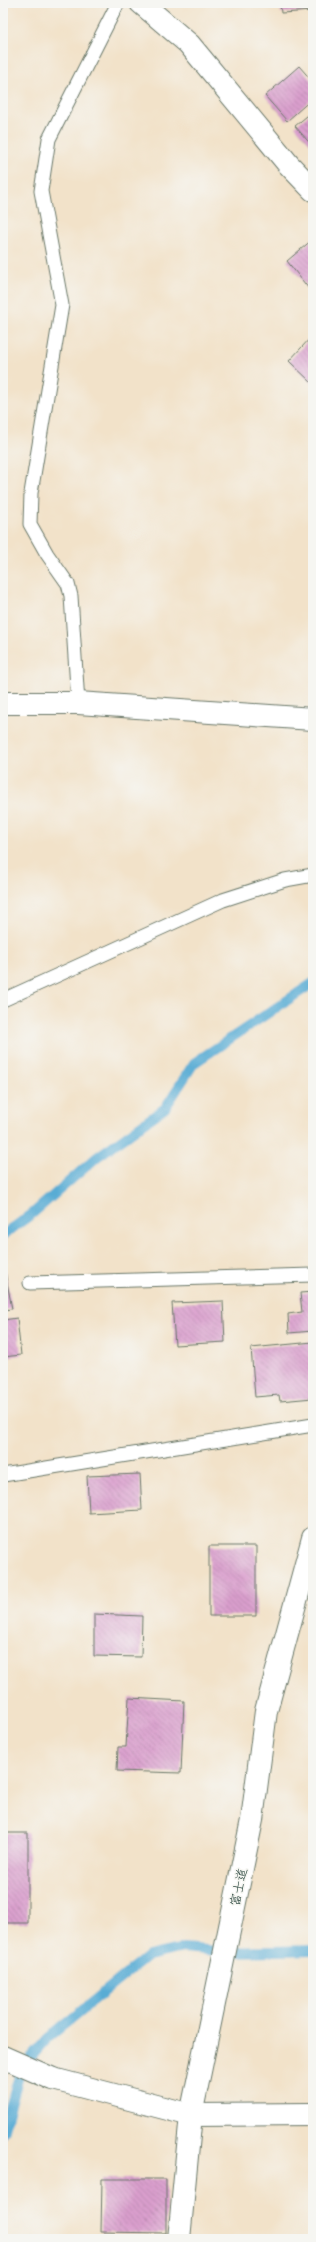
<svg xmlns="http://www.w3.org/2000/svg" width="316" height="2242" viewBox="0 0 316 2242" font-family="'Architects Daughter','Klee One',sans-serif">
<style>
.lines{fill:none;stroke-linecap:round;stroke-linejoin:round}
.stream{stroke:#58acd4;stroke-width:10}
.building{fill:url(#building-back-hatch)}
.lane-casing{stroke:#697768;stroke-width:15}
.street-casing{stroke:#697768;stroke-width:24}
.secondary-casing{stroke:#697768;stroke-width:24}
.lane{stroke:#fff;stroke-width:13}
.street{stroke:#fff;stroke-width:22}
.secondary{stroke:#fff;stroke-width:22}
.labels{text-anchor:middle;stroke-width:3;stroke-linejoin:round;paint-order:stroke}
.street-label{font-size:13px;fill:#1f3d34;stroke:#f6f6f2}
</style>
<defs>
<pattern id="building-back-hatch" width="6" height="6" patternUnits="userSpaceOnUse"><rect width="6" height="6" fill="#da9fcd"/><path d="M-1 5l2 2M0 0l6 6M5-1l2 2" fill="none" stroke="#b083a7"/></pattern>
</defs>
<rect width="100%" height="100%" fill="#f6f6f2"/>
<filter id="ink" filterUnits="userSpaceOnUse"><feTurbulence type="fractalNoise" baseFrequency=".025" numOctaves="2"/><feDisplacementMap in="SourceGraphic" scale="8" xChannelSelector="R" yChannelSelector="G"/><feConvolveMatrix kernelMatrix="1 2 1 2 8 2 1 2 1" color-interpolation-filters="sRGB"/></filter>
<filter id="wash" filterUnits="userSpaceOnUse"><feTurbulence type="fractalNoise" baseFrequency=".012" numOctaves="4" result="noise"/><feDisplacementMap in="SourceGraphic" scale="16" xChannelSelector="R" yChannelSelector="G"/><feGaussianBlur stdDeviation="0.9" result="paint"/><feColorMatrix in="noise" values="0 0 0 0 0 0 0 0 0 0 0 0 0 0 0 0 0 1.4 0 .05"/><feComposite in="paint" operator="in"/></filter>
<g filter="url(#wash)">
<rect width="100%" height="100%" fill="#f2e2c9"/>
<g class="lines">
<path class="stream" d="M3,1235l29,-21 65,-57 68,-49 29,-45 119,-80
M3,2132l18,-63 27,-31 100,-82 35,-8 46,4 84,-2"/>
</g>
<g id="blocks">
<path class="building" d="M280,3h33v8l-32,2z
M299,66l14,16v16l-26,23 -22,-25z
M313,111v36l-18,-21z
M313,239v55l-26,-33z
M313,335v49l-24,-23z
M5,1271l7,38 -9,1v-38z
M313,1292v39l-24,2 -1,-19 14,-2 -2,-19z
M223,1301l2,41 -50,3 -3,-42z
M17,1318l4,37 -18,2v-37z
M313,1342v56l-33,3 -1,-6 -24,2 -4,-49z
M140,1474l2,36 -53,3 -2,-37z
M209,1546h47v70h-47z
M94,1614l48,2 -1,41 -47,-1z
M129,1698l55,3 -3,72 -64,-2 1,-24h8z
M3,1833h25v90h-25z
M102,2179h64v54l-65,-1z"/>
</g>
</g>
<g filter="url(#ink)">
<use href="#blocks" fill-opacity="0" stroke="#697768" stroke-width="1"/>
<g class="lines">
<defs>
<path id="lane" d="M78,703l-7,-107 -3,-12 -21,-30 -17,-30 1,-31 31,-188 -21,-114 8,-52 69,-136
M3,1000l220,-100 62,-20 28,-5
M30,1283l283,-8
M3,1475l310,-50"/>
<path id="street" d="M141,3l48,41 100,121 24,25
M3,703h75l235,16
M179,2239l12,-124 61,-295 14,-109 47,-173"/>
<path id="secondary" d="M3,2057l50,22 138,36 122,-1"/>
</defs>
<use href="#lane" class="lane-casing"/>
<use href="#street" class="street-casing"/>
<use href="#secondary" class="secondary-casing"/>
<use href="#lane" class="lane"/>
<use href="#street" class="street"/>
<use href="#secondary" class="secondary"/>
</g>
</g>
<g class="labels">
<g class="street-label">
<text transform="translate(238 1887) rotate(-78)" y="5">富士道</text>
</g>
</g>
<rect width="316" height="2242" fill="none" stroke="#f6f6f2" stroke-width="16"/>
</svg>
